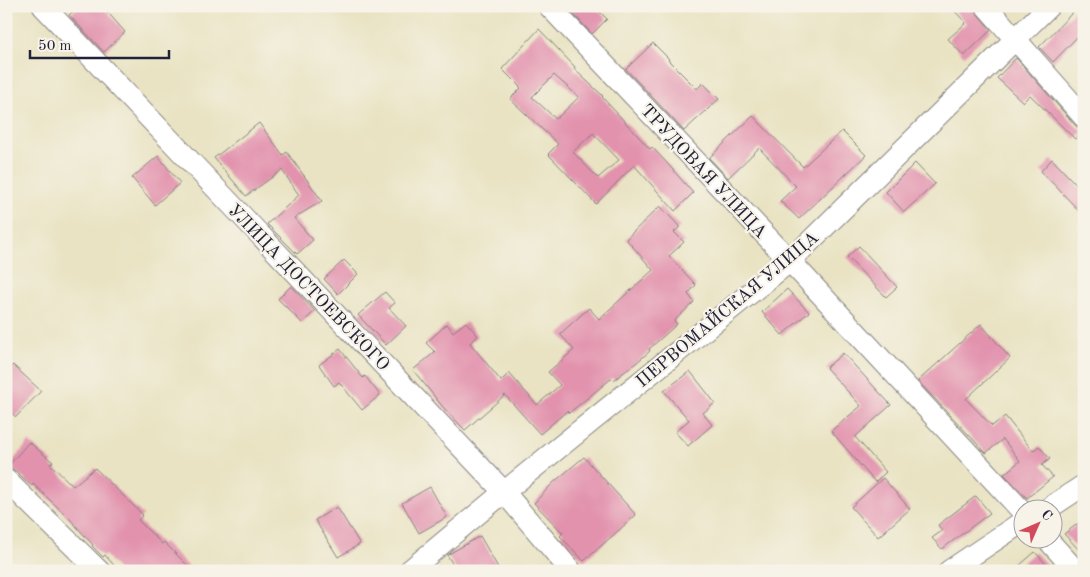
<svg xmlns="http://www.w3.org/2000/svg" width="1090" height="577" viewBox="0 0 1090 577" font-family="'Old Standard TT',serif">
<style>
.building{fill:#e292ad;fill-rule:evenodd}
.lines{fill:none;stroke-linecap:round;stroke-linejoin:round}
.minor-casing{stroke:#86827f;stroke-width:23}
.minor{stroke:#fff;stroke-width:21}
.labels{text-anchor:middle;stroke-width:4.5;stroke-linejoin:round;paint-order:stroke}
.street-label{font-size:18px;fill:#22223b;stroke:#f7f3e8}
</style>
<rect width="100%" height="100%" fill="#f7f3e8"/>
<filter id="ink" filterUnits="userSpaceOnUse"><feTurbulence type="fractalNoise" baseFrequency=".02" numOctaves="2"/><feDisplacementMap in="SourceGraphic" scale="10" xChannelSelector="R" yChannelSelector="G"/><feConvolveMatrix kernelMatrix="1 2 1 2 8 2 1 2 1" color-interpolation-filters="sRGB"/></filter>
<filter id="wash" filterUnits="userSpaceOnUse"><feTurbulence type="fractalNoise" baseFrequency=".0096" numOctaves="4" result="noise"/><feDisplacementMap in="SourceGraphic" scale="20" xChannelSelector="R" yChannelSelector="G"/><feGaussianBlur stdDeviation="1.12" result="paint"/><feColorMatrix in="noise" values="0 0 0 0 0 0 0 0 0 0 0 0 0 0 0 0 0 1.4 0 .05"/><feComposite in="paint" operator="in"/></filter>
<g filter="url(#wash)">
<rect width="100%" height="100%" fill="#e9e3c3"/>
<g id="blocks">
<path class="building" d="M79,6h23l23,26 -21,20 -35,-37z
M566,6h28l13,13 -15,15z
M950,6h21l20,24 -27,26 -16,-17 18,-16z
M1079,6h5v24l-31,32 -14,-15z
M539,29l36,38 -1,2 29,27 -1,1 48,52 2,-2 14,15 27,31 -18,18 -41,-46 -38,39 -48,-50 10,-10 -48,-45 11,-11 -19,-19zM554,75l25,22 -23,22 -24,-22zM593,133l26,27 -21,18 -25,-26z
M653,43l16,16 -1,1 29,29 6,-6 16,16 -35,32 -58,-62z
M1016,58l59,67 5,4 4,1 -9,9 -45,-44 -7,7 -26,-24z
M753,116l50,51 39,-36 24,24 -67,64 -19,-18 16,-15 -37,-38 -31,30 -19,-20z
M259,123l24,32 4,-3 35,49 -28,17 19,22 -16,14 -30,-30 32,-29 -17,-25 -36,26 -32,-38z
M158,156l22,27 -25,22 -23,-27z
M1052,159l32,34v23l-43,-45z
M915,163l20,21 -31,28 -18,-20z
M660,206l20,21 -6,5 10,10 -15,14 27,29 -8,9 6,8 -20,19 3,3 -28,25 1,2 -14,12 -22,17 -2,-2 -43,35 -2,-2 -27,23 -35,-39 -40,35 -22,-23 -30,-37 22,-18 -9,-9 21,-19 6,8 13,-10 12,14 -8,7 31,38 8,-8 28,32 23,-20 -12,-13 26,-22 -14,-16 29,-26 10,11 54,-49 -27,-31z
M859,246l38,41 -11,10 -39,-40z
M344,260l14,14 -20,20 -14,-15z
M291,286l24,25 -13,12 -24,-24z
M787,289l22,23 -27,23 -20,-23z
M385,292l10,11 -6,5 17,18 -20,19 -28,-30z
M981,324l29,34 -44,41 26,27 13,-10 28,35 6,-5 11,13 -8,6 11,12 -26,21 -23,-24 16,-13 -17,-22 -17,14 -68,-72z
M340,349l23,29 2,-2 15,19 -18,15 -23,-28 -5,4 -15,-21z
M843,353l48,52 -36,32 31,35 -11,10 -44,-51 30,-25 -35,-38z
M13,365l28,26 -25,26 -10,-9v-36z
M690,371l25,32 -12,10 9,12 -24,21 -13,-14 14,-12 -25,-29z
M29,442l24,20 -3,2 23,22 22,-18 48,47 -5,5 24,24 2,-2 29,29h-74l-14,-16 -2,2 -11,-11 1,-1 -25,-28 -35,-33 -1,2 -23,-21z
M584,457l52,58 -52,46 -24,-25 3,-3 -29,-30 20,-21z
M883,478l27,31 -32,28 -27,-30z
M430,487l17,30 -28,16 -17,-30z
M976,496l14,17 -48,36 -10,-11 10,-7 -4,-6z
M337,507l23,37 -22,13 -23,-37z
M1084,519v36l-20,-21z
M480,536l20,35h-43l-10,-16z
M1035,552l17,19h-39z"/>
</g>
</g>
<g filter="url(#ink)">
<use href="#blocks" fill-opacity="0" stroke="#86827f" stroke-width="1"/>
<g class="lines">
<defs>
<path id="minor" d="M43,6l461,486 67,79
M549,6l241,255 232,250
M986,6l98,111
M6,480l93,91
M1046,510l38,-25
M1048,540l28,31
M409,571l95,-79 286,-231 259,-255
M949,571l73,-49"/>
</defs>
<use href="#minor" class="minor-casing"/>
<use href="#minor" class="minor"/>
</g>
</g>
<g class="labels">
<g class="street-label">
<text transform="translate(704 171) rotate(47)" y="6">ТРУДОВАЯ УЛИЦА</text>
<text transform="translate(309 287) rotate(46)" y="6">УЛИЦА ДОСТОЕВСКОГО</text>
<text transform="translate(727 309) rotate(-40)" y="6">ПЕРВОМАЙСКАЯ УЛИЦА</text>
</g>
</g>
<rect width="1090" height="577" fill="none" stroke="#f7f3e8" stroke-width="25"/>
<g transform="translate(1038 524) rotate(45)"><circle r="24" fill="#f7f3e8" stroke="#a29fa3"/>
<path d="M0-4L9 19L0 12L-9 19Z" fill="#d1495b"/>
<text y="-8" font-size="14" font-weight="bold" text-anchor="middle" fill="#22223b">С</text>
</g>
<path d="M30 50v8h139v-8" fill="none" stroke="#22223b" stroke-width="2.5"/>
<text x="38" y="50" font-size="15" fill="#22223b" stroke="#f7f3e8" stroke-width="4" paint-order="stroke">50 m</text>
</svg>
